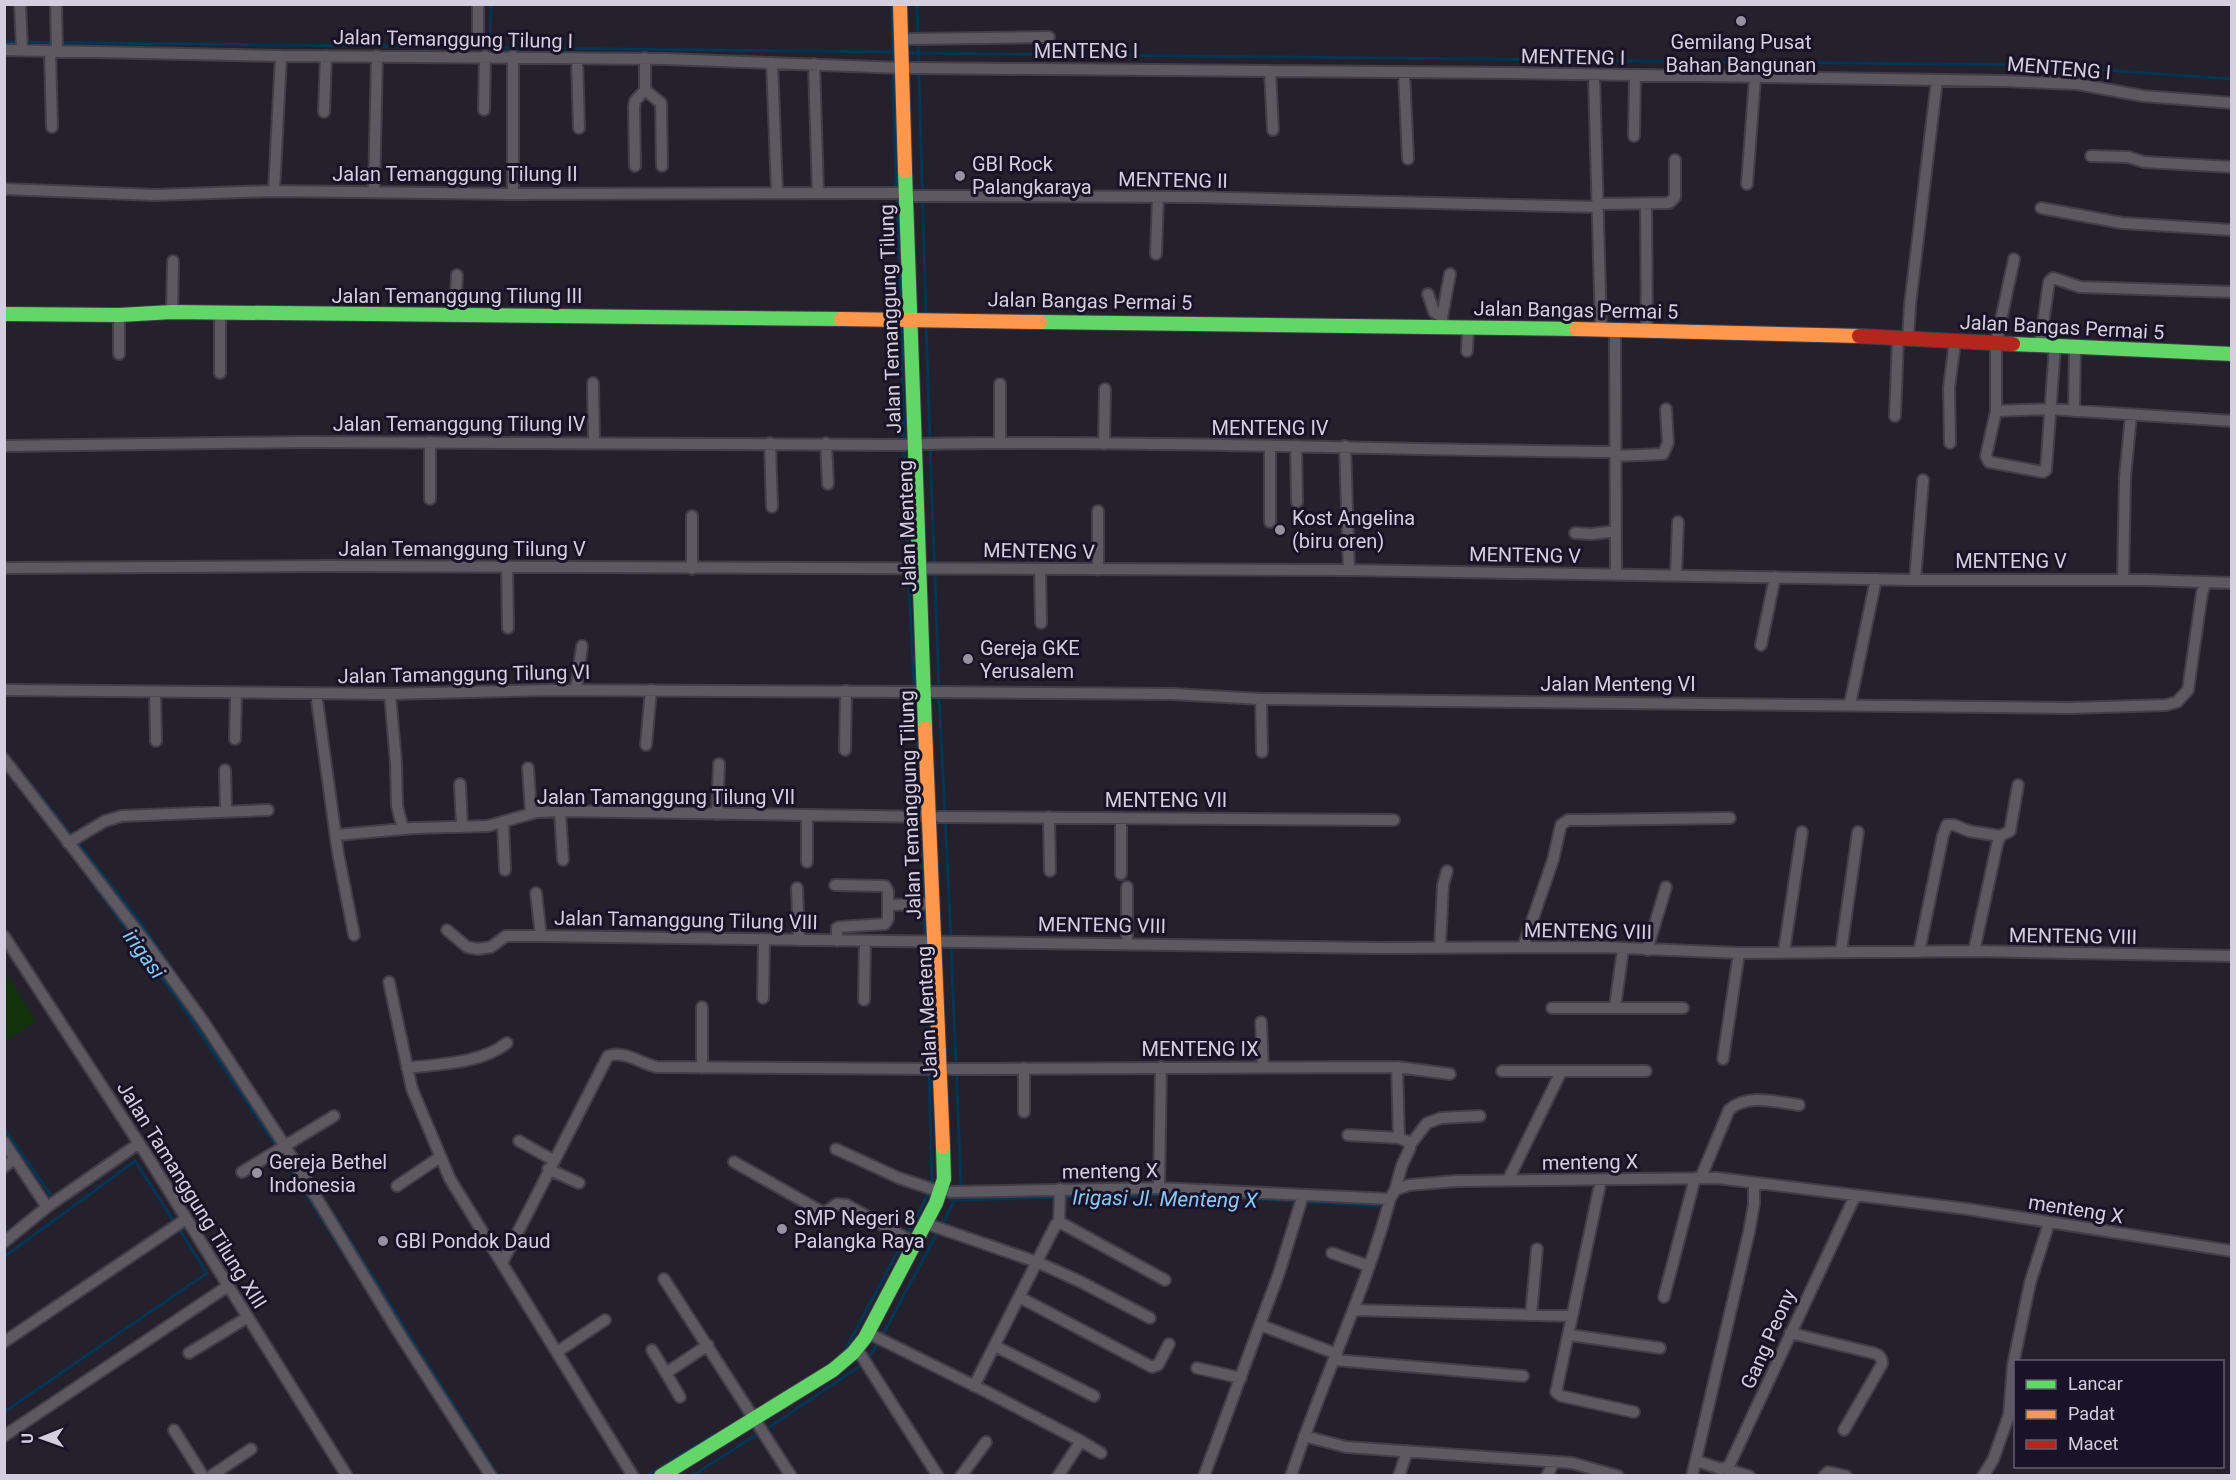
<svg xmlns="http://www.w3.org/2000/svg" width="2236" height="1480" viewBox="0 0 2236 1480" font-family="Roboto,sans-serif">
<style>
.green{fill:#11320a}
.lines{fill:none;stroke-linecap:round;stroke-linejoin:round}
.stream{stroke:#033554;stroke-width:3}
.street-casing{stroke:#413e49;stroke-width:14}
.fast-casing{stroke:#413e49;stroke-width:16}
.slow-casing{stroke:#413e49;stroke-width:16}
.jam-casing{stroke:#413e49;stroke-width:16}
.street{stroke:#5c5963;stroke-width:10}
.fast{stroke:#63d668;stroke-width:14}
.slow{stroke:#ff974d;stroke-width:14}
.jam{stroke:#b3261e;stroke-width:14}
.poi-dot{fill:#9692a0;stroke:#191327;stroke-width:2}
.labels{text-anchor:middle;stroke-width:6;stroke-linejoin:round;paint-order:stroke}
.street-label{font-size:20px;fill:#d3cfde;stroke:#191327}
.poi-label{font-size:20px;fill:#d3cfde;stroke:#191327;text-anchor:start}
.water-label{font-size:21px;font-style:italic;fill:#86c7f7;stroke:#191327}
</style>
<rect width="100%" height="100%" fill="#24212d"/>
<path class="green" d="M5,972l31,49 -31,21h-1z"/>
<g class="lines">
<path class="stream" d="M892,4l1,60
M917,4l1,32
M4,42l891,10
M918,42l8,273
M490,48l1,-44
M908,53l1126,12 198,14
M893,70l3,120
M897,196l4,120
M926,324l4,117
M901,325l3,117
M930,447l9,242
M904,448l4,117
M908,571l13,242
M939,696l12,242
M4,751l68,85
M921,820l3,80
M77,842l64,81 43,64
M87,875l96,132 94,140
M924,907l5,158
M951,945l10,240 -2,5
M929,1072l3,113
M259,1096l27,43
M4,1128l46,66
M4,1153l3,4
M280,1153l77,121
M296,1155l202,321
M952,1200l218,-5 128,6
M1305,1202l73,4
M4,1234l14,-10
M4,1257l131,-96 38,59
M844,1352l86,-161
M4,1412l203,-139 -28,-44
M765,1430l101,-68 14,-22 77,-144
M647,1476l68,-42
M692,1476l67,-43"/>
<defs>
<path id="street" d="M20,4l2,46
M56,4l1,47
M478,33v-29
M910,39l139,-2
M4,50l277,6 385,3 236,9
M50,51l2,76
M645,58v32
M577,59l2,69
M772,63l5,129
M814,64l4,129
M911,68l603,5 489,8 74,3 66,12 89,7
M1270,71l3,59
M1404,72l4,87
M1594,75l7,255
M484,110l1,-54
M324,112l2,-56
M1634,136l1,-60
M2091,156l37,1 16,5 88,5
M635,166l-1,-59 1,-6 10,-11 16,13 1,63
M1747,184l8,-106
M4,189l151,6 119,-4 239,3 393,-1
M274,191l7,-135
M374,192l3,-136
M513,194v-138
M915,196l279,1 404,10
M1598,204l71,-1 6,-6v-37
M1646,204l1,127
M2041,208l81,15 110,7
M1156,254l2,-57
M2014,259l-18,84v68l-10,45 3,6 54,10 3,-2 9,-124
M1428,294l6,18 8,5
M172,312l1,-51
M220,313v60
M455,316l2,-41
M1443,326l-1,-9 8,-43
M1615,330l1,244
M1908,339l2,-34 27,-225
M2040,345l9,-63 4,-4 27,9 152,5
M1467,351l1,-24
M119,354v-39
M593,383l1,59
M1996,411l54,-2 182,12
M2074,411l1,-64
M1895,416l3,-77
M430,442v57
M770,443l2,64
M826,443l2,41
M1000,443v-59
M1950,443l-1,-55 6,-46
M924,444c230,-4 461,6 691,8
M1104,444l1,-55
M4,446l297,-4 613,3
M1270,446v76
M1296,446l1,56
M1345,446l4,124
M1615,456l48,-2 5,-11 -2,-34
M1098,511v59
M692,516v53
M1575,533l17,1 24,-3
M507,567l1,61
M4,568l323,-2 1022,4 566,10h232l85,3
M1040,569l1,54
M1676,575l2,-53
M1915,580l8,-100
M2123,580l2,-103 6,-62
M1761,645l14,-68
M4,690l386,4 160,-4 374,2
M576,690l6,-44
M155,692l1,49
M933,692l240,2 88,5 809,9 96,-3 11,-3 11,-12 14,-97 4,-11
M316,693l22,160 16,82
M390,694l6,69 1,43 6,23
M1261,699l1,53
M1850,704l26,-125
M235,739l1,-46
M646,745l5,-55
M845,750l1,-59
M4,759l143,185 56,77 82,125 112,184 94,146
M528,768l3,45
M225,770l1,41
M460,784l2,43
M560,811l3,49
M717,814l2,-50
M807,816v46
M939,817l455,3
M1049,817l1,54
M1121,818v56
M503,822l2,48
M337,835l77,-7 74,-2 49,-14 23,-1 370,6
M68,843l37,-22 17,-5 146,-6
M835,885l50,1 3,5v14
M797,888l2,52
M536,893l5,43
M447,930l20,17 11,2 13,-2 15,-11h35l839,12 221,-1 138,6 235,-2 258,5
M4,936l142,218 201,322
M837,941v-13l2,-1 46,-3 3,-5v-14l45,-1
M1127,943v-56
M1440,947l3,-62 4,-14
M1523,947l30,-87 8,-35 7,-5h17l145,-2
M1647,950l19,-63
M1784,951l18,-119
M1841,951l17,-119
M1974,951l23,-106 3,-9 10,-5 8,-46
M1919,952l24,-117 4,-10h7l15,6 31,5
M389,982l23,107 38,90 183,297
M763,998l1,-58
M864,1000l1,-59
M1615,1007l8,-58
M1552,1008h131
M1261,1022l2,45
M1723,1059l16,-106
M1397,1067l2,71
M407,1068c32,-4 73,-4 100,-25
M702,1068v-61
M1024,1068v44
M949,1069l448,-2 53,7
M1502,1071h144
M1348,1135l51,3 10,4 1,6 -8,17 -7,25
M519,1141l34,19
M4,1142l43,65
M1410,1145l17,-22 14,-5 39,-2
M836,1149l63,29 42,14
M734,1162l90,51 13,-9 10,1 68,38
M4,1167l11,-9
M548,1169l31,14
M242,1172l92,-56
M1701,1177l28,-67c17,-17 48,-8 70,-5
M1508,1180l53,-108
M1601,1180l-45,212 5,4 73,16
M397,1186l43,-29
M1159,1188l2,-121
M950,1192l209,-4 231,11 5,-9 14,-5 47,-4 261,-3 250,31 265,42
M1059,1223l1,-34
M933,1226l104,36 42,19 71,37
M4,1242l43,-35 91,-63
M1332,1253l37,13
M502,1263l106,-207c17,-6 33,8 49,11l284,2
M664,1279l127,197
M1019,1297l133,70 6,-2 11,-21
M1664,1297l31,-119
M1355,1310l217,6
M1531,1315l6,-66
M1260,1325l77,29
M1790,1333l79,19c8,2 13,3 13,12l-38,66
M1570,1335l90,13
M874,1336l115,57 92,48 -23,35
M4,1342l182,-123
M995,1346l99,50
M652,1350l14,23 42,-28
M557,1352l48,-32
M189,1353l59,-36
M861,1355l77,121
M1335,1360l188,16
M1197,1368l44,10
M666,1373l14,24
M974,1386l82,-162h7l102,56
M174,1430l29,46
M4,1436l224,-150
M1304,1436l42,11 226,16 46,13
M1081,1441l20,12
M1697,1461l24,8 8,-3 126,-270
M1726,1469l23,7
M211,1476l40,-27
M961,1476l25,-34
M1204,1476l75,-203 24,-78
M1291,1476c30,-94 74,-182 99,-277
M1399,1476l8,-25
M1547,1476l7,-14
M1692,1476l57,-244 5,-28v-21
M1824,1476l4,-4 18,4
M1983,1476l10,-16 16,-45 4,-50 17,-82 19,-60"/>
<path id="fast" d="M905,171l20,557
M4,314l115,1 53,-3 669,7
M1040,322l536,7
M2013,344l219,10
M661,1476l172,-106 20,-17 12,-15 71,-135 8,-24 -1,-32"/>
<path id="slow" d="M900,4l5,167
M841,319l199,3
M1576,329l283,7
M925,728l18,419"/>
<path id="jam" d="M1859,336l154,8"/>
</defs>
<use href="#street" class="street-casing"/>
<use href="#fast" class="fast-casing"/>
<use href="#slow" class="slow-casing"/>
<use href="#jam" class="jam-casing"/>
<use href="#street" class="street"/>
<use href="#fast" class="fast"/>
<use href="#slow" class="slow"/>
<use href="#jam" class="jam"/>
</g>
<g class="poi-dot">
<circle cx="1741" cy="21" r="6"/>
<circle cx="960" cy="176" r="6"/>
<circle cx="1280" cy="530" r="6"/>
<circle cx="968" cy="659" r="6"/>
<circle cx="257" cy="1173" r="6"/>
<circle cx="782" cy="1229" r="6"/>
<circle cx="383" cy="1241" r="6"/>
</g>
<g class="labels">
<g class="street-label">
<text transform="translate(453 39) rotate(1)" y="7">Jalan Temanggung Tilung I</text>
<text x="1086" y="58">MENTENG I</text>
<text transform="translate(1573 57) rotate(1)" y="7">MENTENG I</text>
<text transform="translate(2059 68) rotate(5)" y="7">MENTENG I</text>
<text x="455" y="181">Jalan Temanggung Tilung II</text>
<text transform="translate(1173 180) rotate(1)" y="7">MENTENG II</text>
<text x="457" y="303">Jalan Temanggung Tilung III</text>
<text transform="translate(1090 301) rotate(1)" y="7">Jalan Bangas Permai 5</text>
<text transform="translate(1576 310) rotate(1)" y="7">Jalan Bangas Permai 5</text>
<text transform="translate(890 319) rotate(-92)" y="7">Jalan Temanggung Tilung</text>
<text transform="translate(2062 327) rotate(3)" y="7">Jalan Bangas Permai 5</text>
<text x="459" y="431">Jalan Temanggung Tilung IV</text>
<text x="1270" y="435">MENTENG IV</text>
<text transform="translate(907 526) rotate(-92)" y="7">Jalan Menteng</text>
<text x="462" y="556">Jalan Temanggung Tilung V</text>
<text transform="translate(1039 551) rotate(1)" y="7">MENTENG V</text>
<text transform="translate(1525 555) rotate(1)" y="7">MENTENG V</text>
<text x="2011" y="568">MENTENG V</text>
<text transform="translate(464 674) rotate(-1)" y="7">Jalan Tamanggung Tilung VI</text>
<text x="1618" y="691">Jalan Menteng VI</text>
<text x="666" y="804">Jalan Tamanggung Tilung VII</text>
<text x="1166" y="807">MENTENG VII</text>
<text transform="translate(910 805) rotate(-92)" y="7">Jalan Temanggung Tilung</text>
<text transform="translate(686 920) rotate(1)" y="7">Jalan Tamanggung Tilung VIII</text>
<text transform="translate(1102 925) rotate(1)" y="7">MENTENG VIII</text>
<text transform="translate(1588 931) rotate(1)" y="7">MENTENG VIII</text>
<text transform="translate(2073 936) rotate(1)" y="7">MENTENG VIII</text>
<text transform="translate(927 1012) rotate(-93)" y="7">Jalan Menteng</text>
<text x="1200" y="1056">MENTENG IX</text>
<text transform="translate(1590 1162) rotate(-1)" y="7">menteng X</text>
<text transform="translate(1110 1171) rotate(-1)" y="7">menteng X</text>
<text transform="translate(192 1195) rotate(58)" y="7">Jalan Tamanggung Tilung XIII</text>
<text transform="translate(2076 1209) rotate(9)" y="7">menteng X</text>
<text transform="translate(1768 1339) rotate(-66)" y="7">Gang Peony</text>
</g>
<g class="poi-label">
<text x="1741" y="49" text-anchor="middle">Gemilang Pusat<tspan x="1741" dy="23">Bahan Bangunan</tspan></text>
<text x="972" y="171">GBI Rock<tspan x="972" dy="23">Palangkaraya</tspan></text>
<text x="1292" y="525">Kost Angelina<tspan x="1292" dy="23">(biru oren)</tspan></text>
<text x="980" y="655">Gereja GKE<tspan x="980" dy="23">Yerusalem</tspan></text>
<text x="269" y="1169">Gereja Bethel<tspan x="269" dy="23">Indonesia</tspan></text>
<text x="794" y="1225">SMP Negeri 8<tspan x="794" dy="23">Palangka Raya</tspan></text>
<text x="395" y="1248">GBI Pondok Daud</text>
</g>
<g class="water-label">
<text transform="translate(144 954) rotate(54)" y="7">irigasi</text>
<text transform="translate(1165 1199) rotate(1)" y="7">Irigasi Jl. Menteng X</text>
</g>
</g>
<rect width="2236" height="1480" fill="none" stroke="#d3cfde" stroke-width="12"/>
<rect x="2014" y="1360" width="210" height="108" fill="#191327" stroke="#635e70" stroke-width="1.5"/>
<rect x="2026" y="1380" width="30" height="9" fill="#63d668" stroke="#635e70" stroke-width="1.5"/>
<text x="2068" y="1390" font-size="18" fill="#d3cfde">Lancar</text>
<rect x="2026" y="1410" width="30" height="9" fill="#ff974d" stroke="#635e70" stroke-width="1.5"/>
<text x="2068" y="1420" font-size="18" fill="#d3cfde">Padat</text>
<rect x="2026" y="1440" width="30" height="9" fill="#b3261e" stroke="#635e70" stroke-width="1.5"/>
<text x="2068" y="1450" font-size="18" fill="#d3cfde">Macet</text>
<g transform="translate(42 1438) rotate(269)" stroke="#191327" stroke-width="4.5" paint-order="stroke">
<path d="M0-4.5L10 22L0 15L-10 22Z" fill="#d3cfde"/>
<text y="-9" font-size="16" font-weight="bold" text-anchor="middle" fill="#d3cfde">U</text>
</g>
</svg>
